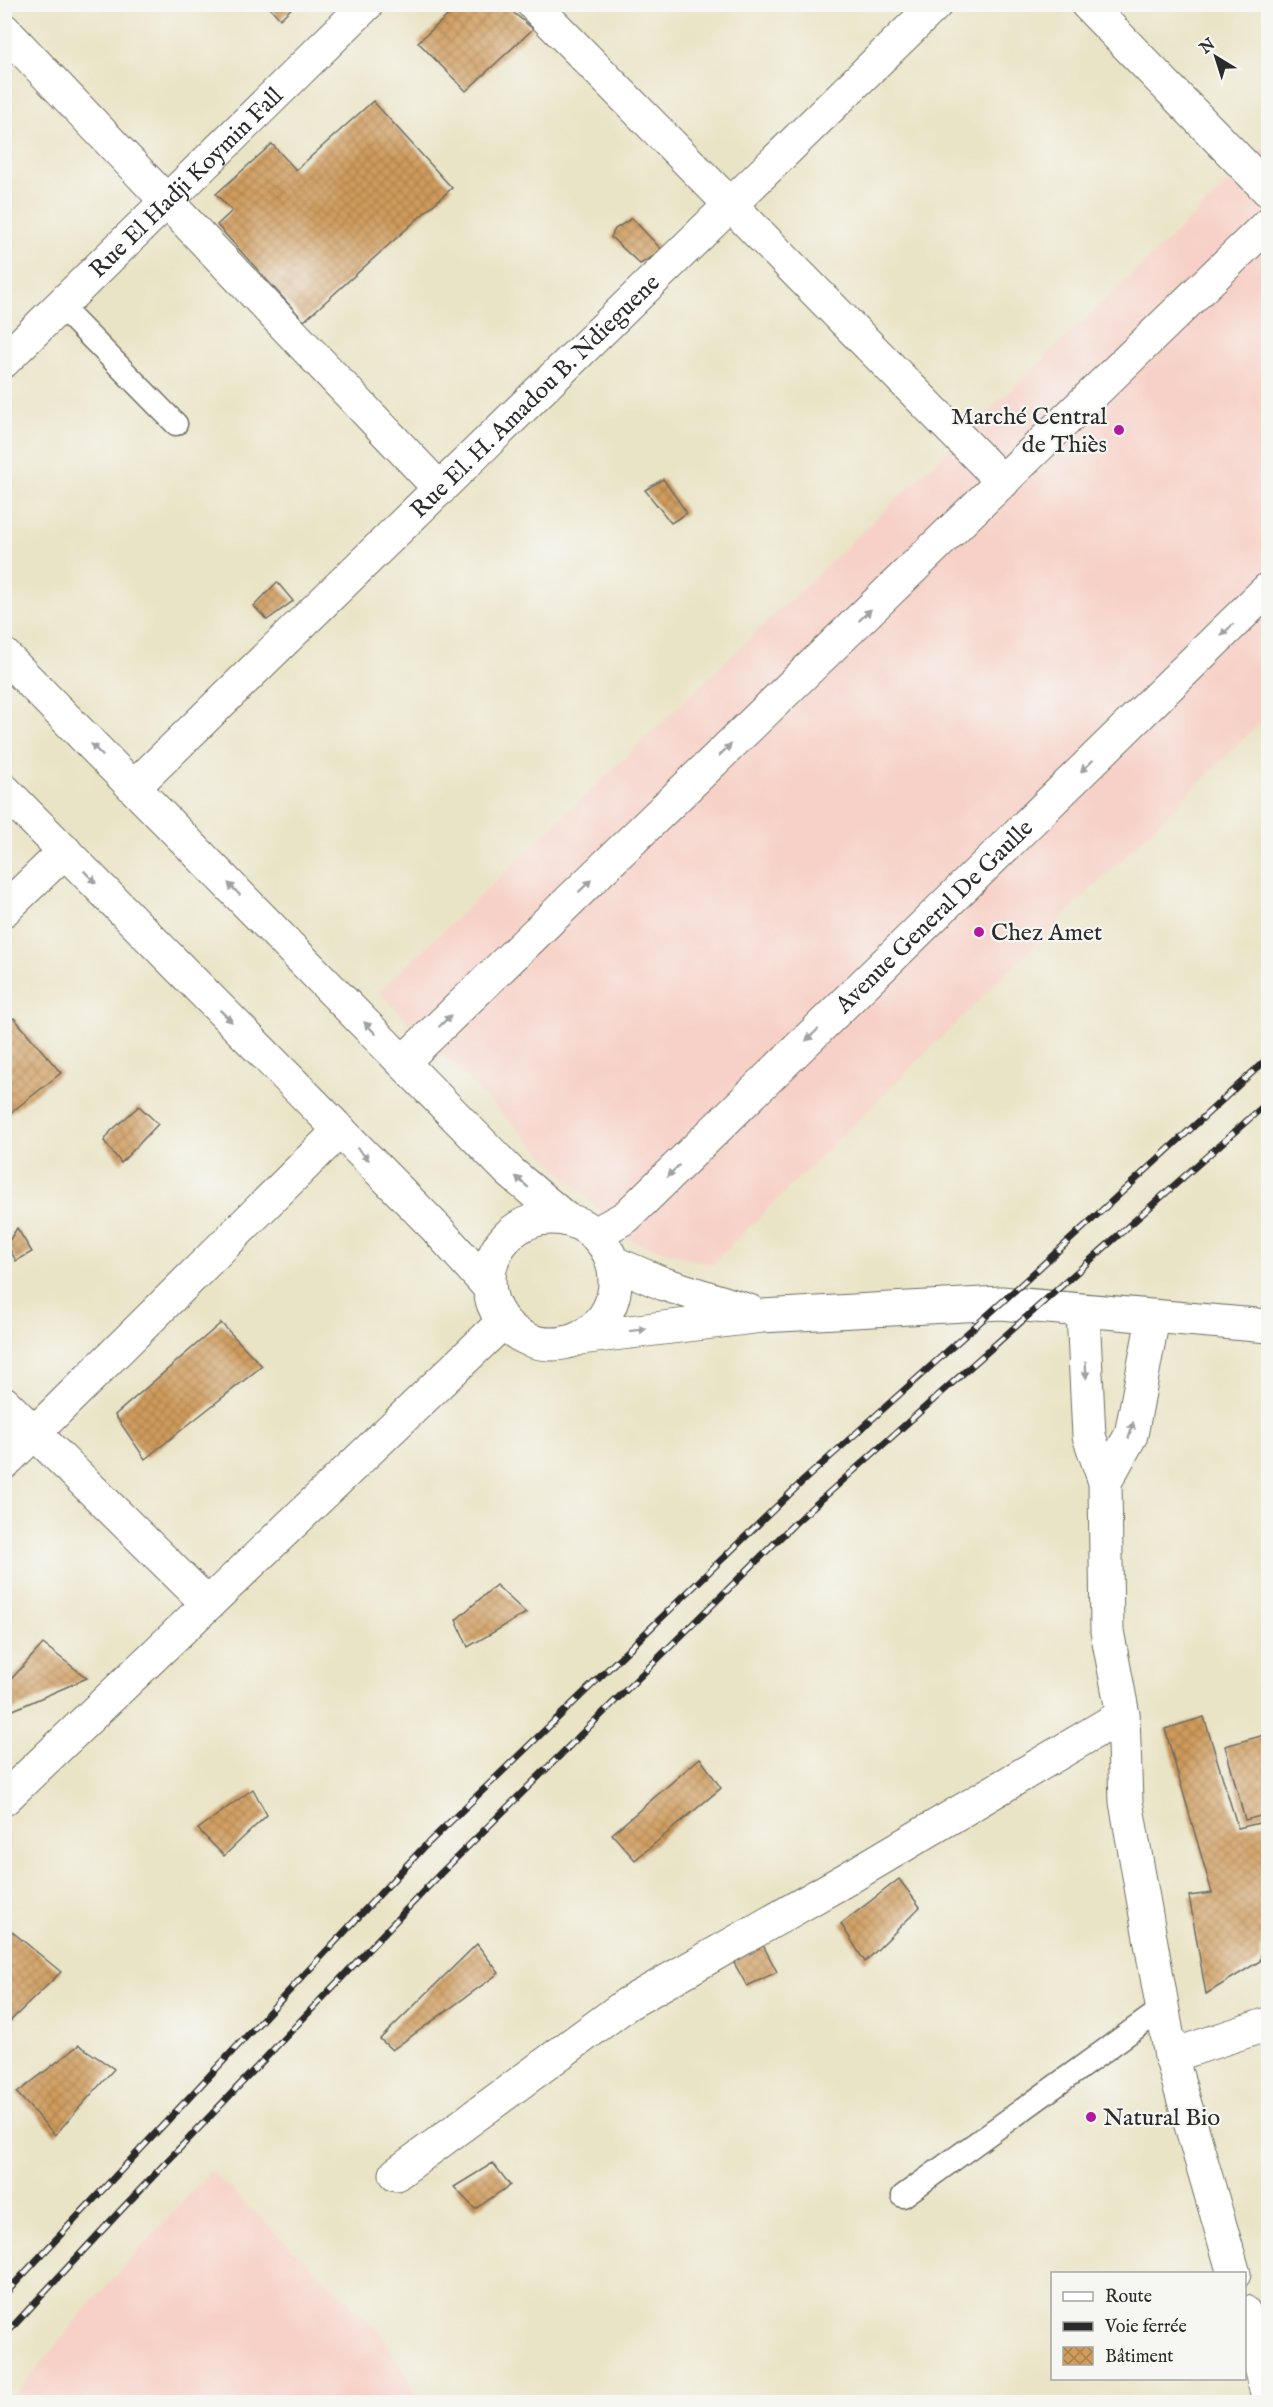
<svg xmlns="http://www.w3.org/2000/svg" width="1273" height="2407" viewBox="0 0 1273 2407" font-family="'IM FELL English',serif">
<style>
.built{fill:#f7d1c7}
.building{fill:url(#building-cross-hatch)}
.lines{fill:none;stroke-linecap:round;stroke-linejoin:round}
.service-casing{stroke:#6e6c61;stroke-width:25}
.minor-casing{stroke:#6e6c61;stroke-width:35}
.tertiary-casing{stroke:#6e6c61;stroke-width:35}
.secondary-casing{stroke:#6e6c61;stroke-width:35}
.service{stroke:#fff;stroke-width:22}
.minor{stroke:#fff;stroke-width:33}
.tertiary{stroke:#fff;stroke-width:33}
.secondary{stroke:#fff;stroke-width:33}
.rail-casing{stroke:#2b2b2b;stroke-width:7}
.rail{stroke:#f6f6f2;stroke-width:4.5;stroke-dasharray:14;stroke-linecap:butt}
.oneway{fill:#a0a0a0}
.poi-dot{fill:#b5179e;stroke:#f6f6f2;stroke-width:2}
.labels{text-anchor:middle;stroke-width:4.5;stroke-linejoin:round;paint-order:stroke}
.street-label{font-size:24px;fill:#2b2b2b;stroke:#f6f6f2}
.poi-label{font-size:24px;fill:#2b2b2b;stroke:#f6f6f2;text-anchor:start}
</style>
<defs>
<pattern id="building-cross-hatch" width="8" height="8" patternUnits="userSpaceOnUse" patternTransform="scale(1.5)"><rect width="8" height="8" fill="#d09b5b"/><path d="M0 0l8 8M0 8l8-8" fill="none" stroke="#a97f4b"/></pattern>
</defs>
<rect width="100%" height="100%" fill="#f6f6f2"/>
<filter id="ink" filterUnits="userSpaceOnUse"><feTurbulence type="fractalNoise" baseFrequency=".0167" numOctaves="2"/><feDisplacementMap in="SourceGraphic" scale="12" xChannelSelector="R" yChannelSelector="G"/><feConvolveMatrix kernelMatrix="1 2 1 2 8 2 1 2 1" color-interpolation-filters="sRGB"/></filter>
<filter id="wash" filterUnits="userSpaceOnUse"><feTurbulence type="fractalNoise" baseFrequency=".008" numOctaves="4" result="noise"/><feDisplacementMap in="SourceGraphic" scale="24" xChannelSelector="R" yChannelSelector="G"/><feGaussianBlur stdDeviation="1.35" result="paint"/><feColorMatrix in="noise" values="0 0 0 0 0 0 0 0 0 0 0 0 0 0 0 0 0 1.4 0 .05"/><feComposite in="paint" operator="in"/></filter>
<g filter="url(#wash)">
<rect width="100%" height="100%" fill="#eae4c6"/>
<path class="built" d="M1268,145v570l-557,550 -80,-24 -252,-249z
M211,2171l170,162 41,69h-412l72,-89z"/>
<g id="blocks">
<path class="building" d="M267,4h29l-16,15z
M443,4h60l30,25 -67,62 -48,-49 35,-31z
M373,101l79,87 -148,133 -87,-96 15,-14 -16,-17 56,-50 24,26z
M632,218l31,33 -23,13 -29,-27 4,-8z
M663,479l24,34 -16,10 -26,-33z
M277,582l16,19 -26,19 -13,-14z
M14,1018l47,55 -57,45v-92z
M139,1106l19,18 -37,39 -17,-22 7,-10z
M17,1228l15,24 -16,9 -9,-17z
M221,1323l41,43 -117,93 -30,-44z
M496,1585l30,28 -58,34 -12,-27z
M43,1644l44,34 -83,36v-27z
M1204,1717l34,111 30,-7v94l-2,1 -6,45 -54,33 -17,-98 23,-3 -47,-164z
M1268,1734v80l-23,6 -20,-74z
M700,1758l21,30 -86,72 -23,-26z
M253,1789l14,26 -43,41 -26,-27z
M899,1879l21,28 -55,55 -24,-38z
M4,1925l57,47 -57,55z
M477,1944l22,29 -107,77 -12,-11z
M763,1945l14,27 -30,14 -14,-25z
M79,2045l35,24 -59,66 -38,-42z
M493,2163l17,22 -35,24 -21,-22z"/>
</g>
</g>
<g filter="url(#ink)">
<use href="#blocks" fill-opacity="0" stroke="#6e6c61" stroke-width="1.5"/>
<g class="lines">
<defs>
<path id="service" d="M60,306l116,118
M903,2196l259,-187"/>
<g id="minor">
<path d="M533,4l470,478"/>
<path d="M1087,4l181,186"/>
<path d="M4,30l436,459"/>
<path id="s1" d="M4,361l363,-357"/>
<path id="s2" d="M134,787l802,-783"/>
<path d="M4,910l61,-59"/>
<path d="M403,1062l865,-838"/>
<path id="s3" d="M595,1234l31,-17 642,-628"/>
<path d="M4,1403l204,201"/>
<path d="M4,1463l336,-333"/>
<path d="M1171,2056l97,-32"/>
<path d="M396,2174l231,-170 218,-124 278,-165"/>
</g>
<path id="tertiary" d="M4,1799l499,-477"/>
<path id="secondary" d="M4,655l506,517 57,48
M4,790l431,437 54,60
M489 1281a63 63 0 1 1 126 0a63 63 0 1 1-126 0Z
M612,1262l52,22 85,27
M1083,1312l6,124 16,46 2,149 16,84 3,87 45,254 63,218
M580,1338l182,-22 239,-13 267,23
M1105,1482l26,-47 22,-117
M1244,2312l24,84"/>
</defs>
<use href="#service" class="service-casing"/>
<use href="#minor" class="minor-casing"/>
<use href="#tertiary" class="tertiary-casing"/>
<use href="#secondary" class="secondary-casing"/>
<use href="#service" class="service"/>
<use href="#minor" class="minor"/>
<use href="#tertiary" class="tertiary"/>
<use href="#secondary" class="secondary"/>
<defs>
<path id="rail" d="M4,2295l419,-447 380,-367 198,-178 267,-245
M4,2336l117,-126 320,-337 355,-351 472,-420"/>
</defs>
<use href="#rail" class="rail-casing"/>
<use href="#rail" class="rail"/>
</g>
<defs><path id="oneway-solid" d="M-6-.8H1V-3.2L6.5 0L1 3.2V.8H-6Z" transform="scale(1.5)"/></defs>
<g class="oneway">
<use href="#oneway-solid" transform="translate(865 615) rotate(-44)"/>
<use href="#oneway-solid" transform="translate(1227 630) rotate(136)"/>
<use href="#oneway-solid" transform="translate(97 750) rotate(-134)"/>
<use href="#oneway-solid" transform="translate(725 750) rotate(-44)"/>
<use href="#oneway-solid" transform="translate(1087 766) rotate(136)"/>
<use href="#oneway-solid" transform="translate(90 877) rotate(45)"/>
<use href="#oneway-solid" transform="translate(585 886) rotate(-44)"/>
<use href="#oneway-solid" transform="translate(234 889) rotate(-134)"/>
<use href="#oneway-solid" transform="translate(226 1016) rotate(45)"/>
<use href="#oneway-solid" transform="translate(445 1021) rotate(-44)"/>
<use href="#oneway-solid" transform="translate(370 1028) rotate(-134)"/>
<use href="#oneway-solid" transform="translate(812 1035) rotate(136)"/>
<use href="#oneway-solid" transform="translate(363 1154) rotate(45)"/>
<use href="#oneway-solid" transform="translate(673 1171) rotate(136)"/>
<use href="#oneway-solid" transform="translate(522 1182) rotate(-139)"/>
<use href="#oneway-solid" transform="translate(638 1330) rotate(-7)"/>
<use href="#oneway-solid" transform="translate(1086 1370) rotate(87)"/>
<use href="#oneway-solid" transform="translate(1131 1430) rotate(-74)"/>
</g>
</g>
<g class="poi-dot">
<circle cx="1119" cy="430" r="6"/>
<circle cx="979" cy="932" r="6"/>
<circle cx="1091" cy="2117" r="6"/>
</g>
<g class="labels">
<g class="street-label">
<text dy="8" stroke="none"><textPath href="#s1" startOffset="255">Rue El Hadji Koymin Fall</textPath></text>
<text dy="8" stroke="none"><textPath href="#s2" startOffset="560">Rue El. H. Amadou B. Ndieguene</textPath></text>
<text dy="8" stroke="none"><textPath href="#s3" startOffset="466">Avenue General De Gaulle</textPath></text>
</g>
<g class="poi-label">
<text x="1107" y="424" text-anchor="end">Marché Central<tspan x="1107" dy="28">de Thiès</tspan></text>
<text x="991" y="940">Chez Amet</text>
<text x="1103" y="2125">Natural Bio</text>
</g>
</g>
<rect width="1273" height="2407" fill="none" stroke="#f6f6f2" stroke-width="24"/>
<rect x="1051" y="2272" width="195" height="108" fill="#f6f6f2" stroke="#a5a5a2" stroke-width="1.5"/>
<rect x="1063" y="2292" width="30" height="9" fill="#ffffff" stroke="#a5a5a2" stroke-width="1.5"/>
<text x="1105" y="2302" font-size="18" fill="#2b2b2b">Route</text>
<rect x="1063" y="2322" width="30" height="9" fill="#2b2b2b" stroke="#a5a5a2" stroke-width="1.5"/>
<text x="1105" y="2332" font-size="18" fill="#2b2b2b">Voie ferrée</text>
<rect x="1063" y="2347" width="30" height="18" fill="url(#building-cross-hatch)" stroke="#a5a5a2" stroke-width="1.5"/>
<text x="1105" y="2362" font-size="18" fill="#2b2b2b">Bâtiment</text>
<g transform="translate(1216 57) rotate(322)" stroke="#f6f6f2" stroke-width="4.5" paint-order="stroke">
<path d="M0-4.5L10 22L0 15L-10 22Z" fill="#2b2b2b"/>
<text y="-9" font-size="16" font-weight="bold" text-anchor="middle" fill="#2b2b2b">N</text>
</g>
</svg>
